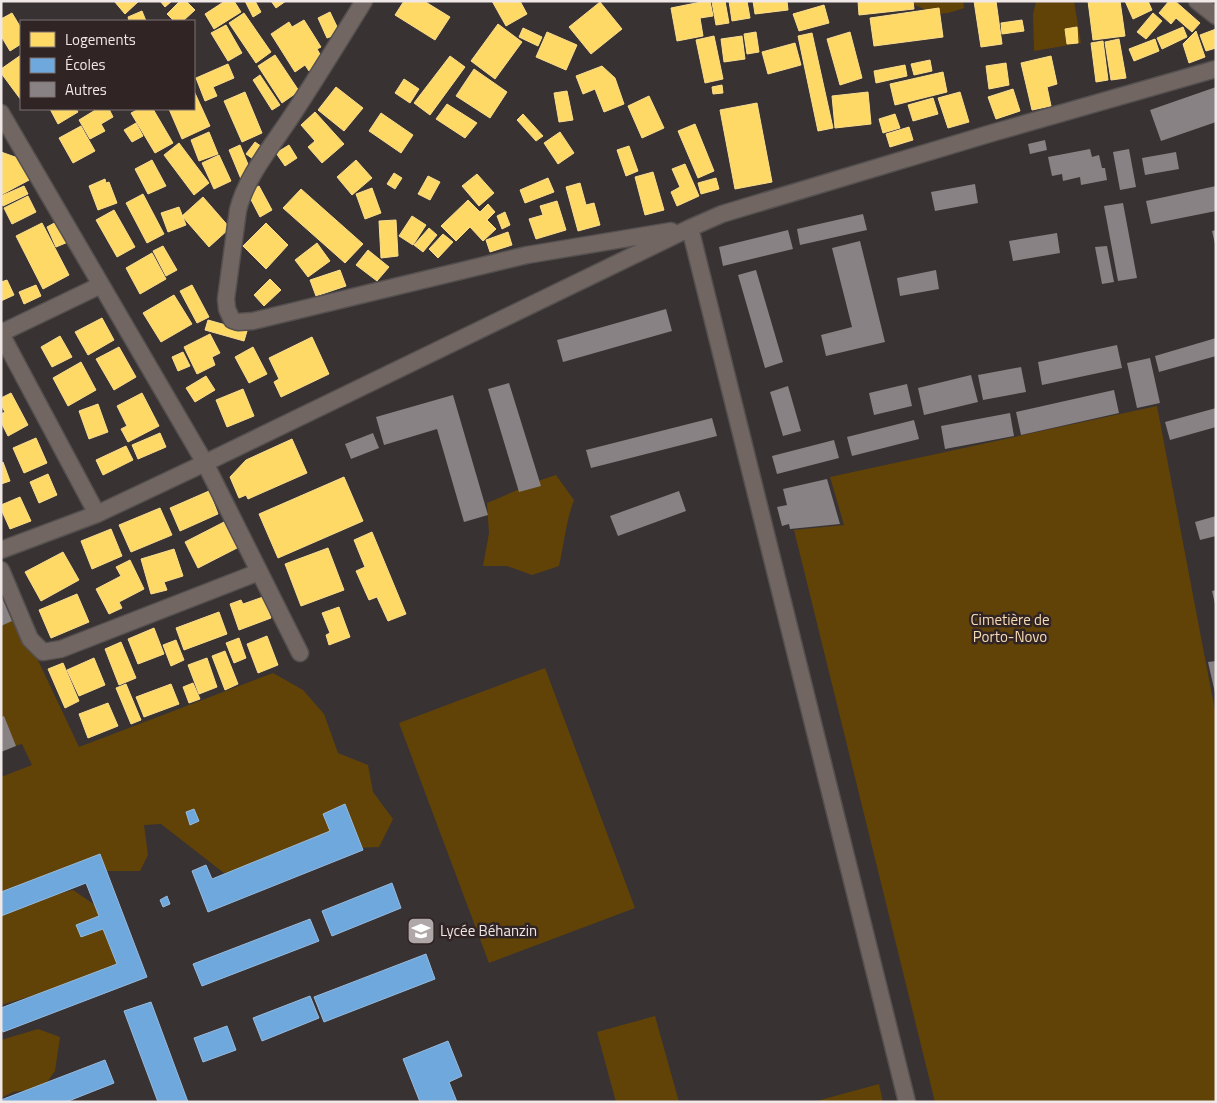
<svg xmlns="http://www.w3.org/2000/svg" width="1217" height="1103" viewBox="0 0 1217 1103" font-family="'Titillium Web',sans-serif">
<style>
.green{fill:#614308}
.homes{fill:#ffd966;stroke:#fadd8d}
.schools{fill:#6fa8dc;stroke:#96bbdf}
.building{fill:#888284}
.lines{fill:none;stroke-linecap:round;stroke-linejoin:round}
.minor-casing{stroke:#555050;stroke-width:19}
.minor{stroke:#716661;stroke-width:16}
.labels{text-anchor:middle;stroke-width:5;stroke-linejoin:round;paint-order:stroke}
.park-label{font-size:15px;fill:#f6dcb4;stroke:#312425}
.poi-label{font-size:15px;fill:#f0e7e7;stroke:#312425;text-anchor:start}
</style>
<rect width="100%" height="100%" fill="#383232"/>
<path class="green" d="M913,1h50l1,7c-26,9 -27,7 -51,-4z
M1036,1h38l7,42 -47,8 -1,-36z
M1157,406l59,310v386h-281l-141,-572 50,-5 -14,-48z
M556,475l18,25c-8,21 -10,44 -15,66l-27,9 -25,-9h-24l6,-33 -2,-30c23,-9 45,-21 69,-28z
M11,609l26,49 42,89 194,-74 30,17 21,24 14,39 30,12 5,27 20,27 -14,28 -25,1 -130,25 -63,-49 -17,1 4,30 -8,16h-34l-105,33v-127l31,-12 -10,-21 -19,5 -2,-9v-128z
M545,668l90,240 -146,55 -90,-240z
M73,890l25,17 19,57 -14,13 -38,9 -64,19v-97z
M655,1016l24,86h-63l-19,-70z
M38,1029l22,8 -5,34 -12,17 -30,4 -12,6v-58z
M879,1084l4,18h-70z"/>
<path class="homes" d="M114,1h25l-14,13z
M160,1h12l-7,6z
M180,1h6l9,9 -12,11h-9l-7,-7z
M225,1h9l7,11 -27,17 -9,-15z
M245,1h10l6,11 -8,5z
M271,1h15l-10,7z
M404,1h20l26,16 -15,23 -40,-25z
M492,1h28l7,13 -21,12z
M706,1h4l3,15 -13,2 3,18 -26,5 -6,-33z
M725,1l4,22 -13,2 -4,-23z
M729,1h18l3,17 -18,3z
M753,1h34l1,9 -33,4z
M858,1h55l1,8 -55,6z
M974,1h22l6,43 -21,3z
M1088,1h32l5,35 -32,4z
M1125,1h23l4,9 -19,9z
M1169,1h6l25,22 -8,9 -16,-14 -5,6 -12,-11z
M600,2l22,27 -31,25 -22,-27z
M824,5l5,18 -30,8 -6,-17z
M939,8l4,29 -69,9 -4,-28z
M142,11l4,10h-17l-1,-4z
M330,12l10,21 -13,5 -9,-20z
M12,13l9,15v16l-11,7 -9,-15v-17z
M244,13l27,39 -15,11 -27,-40z
M1153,13l9,8 -16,18 -9,-7z
M304,20l17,27 -4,2 7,12 -15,10 -4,-6 -10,7 -24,-38 18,-12 3,5z
M1022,20l2,11 -22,3 -1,-11z
M498,24l24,18 -27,37 -24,-18z
M226,25l16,28 -14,8 -17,-28z
M1077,27l1,16 -11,1 -2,-15z
M1183,27l4,10 -25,12 -5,-11z
M523,28l19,9 -4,9 -19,-9z
M1216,29v19l-10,3 -6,-16z
M1196,31l9,26 -16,6 -6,-19z
M547,32l30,13 -11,25 -30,-13z
M756,32l3,20 -12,2 -3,-20z
M850,32l12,46 -22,7 -13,-46z
M812,33l21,95 -15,3 -20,-95z
M714,36l9,43 -18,4 -9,-43z
M742,36l3,23 -21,3 -3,-23z
M1119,39l7,39 -15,2 -6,-38z
M1155,39l4,12 -25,10 -5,-12z
M1103,41l5,39 -12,2 -5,-39z
M795,43l6,22 -33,9 -6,-22z
M21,55v45l-20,-27v-4z
M275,55l24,36 -17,12 -24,-37z
M450,56l15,11 -35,48 -16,-12z
M1051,56l6,28 -10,3 4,19 -19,4 -11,-47z
M930,60l2,11 -18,4 -3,-11z
M1006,63l3,22 -20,4 -3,-23z
M228,64l6,14 -21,9 4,9 -12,5 -9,-23z
M905,65l2,11 -31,7 -2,-12z
M602,66l13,12 9,26 -20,8 -9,-23 -12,5 -7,-18z
M474,69l33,23 -17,26 -34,-22z
M943,72l4,20 -52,13 -5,-21z
M260,75l20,30 -8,5 -19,-30z
M404,79l15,10 -9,14 -15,-10z
M722,85l1,8 -10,1 -1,-7z
M336,87l27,21 -19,23 -26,-21z
M1013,89l7,22 -24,8 -8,-22z
M194,91l16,35 -28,13 -13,-30h25z
M567,91l6,29 -14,2 -5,-29z
M245,92l17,41 -20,9 -18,-41z
M868,92l3,32 -36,4 -3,-32z
M960,92l9,30 -21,6 -10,-30z
M649,96l15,32 -22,10 -14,-32z
M933,98l5,16 -25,7 -5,-16z
M757,103l15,79 -37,7 -15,-79z
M447,104l30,19 -12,15 -29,-19z
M50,109h26l2,3 -20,12z
M97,109h12l4,8 -12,7 4,7 -15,8 -11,-19z
M139,109h14l20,34 -18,10 -24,-40z
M315,112l29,32 -22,19 -14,-16 7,-6 -14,-16z
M381,113l32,22 -12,18 -32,-22z
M523,114l20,22 -7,5 -19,-21z
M895,114l5,14 -17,5 -4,-14z
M136,123l7,13 -11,6 -8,-12z
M695,124l19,47 -16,7 -20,-47z
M81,126l14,25 -22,12 -14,-25z
M909,127l4,13 -23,7 -4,-13z
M209,132l9,22 -19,7 -8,-21z
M560,132l14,21 -16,11 -14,-21z
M255,142l7,5 -9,12 -7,-5z
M179,143l30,40 -15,12 -30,-40z
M240,145l12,29 -11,5 -12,-29z
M289,145l8,13 -12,8 -9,-13z
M629,146l9,25 -12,5 -9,-26z
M1,152l17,6 13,21 -30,16z
M219,155l12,26 -17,8 -12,-26z
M152,160l14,26 -18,8 -13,-25z
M356,160l16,18 -20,17 -15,-18z
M685,164l14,32 -22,10 -6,-14 9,-5 -8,-18z
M653,172l11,38 -19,5 -10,-38z
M394,173l8,5 -7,11 -8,-5z
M477,174l17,19 -15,13 -17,-20z
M428,176l12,6 -10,18 -12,-6z
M548,178l6,14 -29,11 -5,-13z
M716,178l3,11 -18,5 -3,-11z
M105,179l1,4 3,-1 8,21 -19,7 -9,-24z
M580,183l6,22 8,-2 6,22 -22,6 -12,-44z
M24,186l4,8 -25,12 -2,-3v-7z
M259,186l13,24 -12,7 -13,-25z
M372,188l9,25 -16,6 -9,-25z
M301,189l62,55 -18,19 -62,-55z
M143,194l21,40 -17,9 -21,-40z
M28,196l8,16 -24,12 -8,-16z
M203,197l27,31 -21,19 -27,-31z
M468,200l12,12 8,-8 7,8 -8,8 9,9 -13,12 -13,-14 -14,14 -15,-15z
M557,201l9,29 -30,9 -7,-20 14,-4 -3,-9z
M179,207l7,18 -18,7 -7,-19z
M114,210l21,37 -18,10 -21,-37z
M505,212l5,13 -8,4 -5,-13z
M412,216l14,9 -13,20 -14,-9z
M396,220l2,36 -17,2 -2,-37z
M58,221l10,21 -12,5 -9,-20z
M42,223l27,52 -26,14 -27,-53z
M266,223l22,22 -22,24 -23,-23z
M429,228l8,7 -14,17 -9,-7z
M508,232l4,13 -22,7 -4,-12z
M443,234l10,8 -15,16 -9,-9z
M317,243l13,18 -22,16 -13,-17z
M163,246l14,24 -11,6 -13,-25z
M368,250l21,17 -12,14 -21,-16z
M152,253l14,26 -26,15 -14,-26z
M340,270l6,16 -30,10 -6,-16z
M270,279l11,11 -17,16 -10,-11z
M7,280l7,15 -13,6v-19z
M36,285l5,11 -17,8 -5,-12z
M192,285l17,32 -12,6 -17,-32z
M174,295l18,29 -31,18 -18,-29z
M102,318l12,22 -26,15 -13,-23z
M208,320l39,11 -3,10 -39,-11z
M210,334l10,19 -8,4 3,8 -18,9 -13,-27z
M60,336l12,21 -20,10 -11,-20z
M312,337l17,37 -48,23 -7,-15 5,-3 -10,-21z
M119,347l17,30 -22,13 -18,-31z
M253,347l14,27 -18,9 -14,-26z
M183,352l7,14 -12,5 -6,-14z
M81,362l15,28 -28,16 -15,-28z
M206,376l9,14 -20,12 -9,-14z
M243,389l11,27 -27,11 -11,-27z
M11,393l17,32 -20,11 -7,-14v-8l4,-2 -4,-7v-7z
M142,393l17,33 -31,16 -7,-13 6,-3 -10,-20z
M98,404l10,28 -19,7 -10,-28z
M160,433l6,14 -28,12 -6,-14z
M36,438l11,25 -23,10 -11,-25z
M292,439l15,34 -59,26 -2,-4 -7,3 -9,-21 16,-17z
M126,446l7,14 -30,15 -7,-15z
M3,462l7,19 -9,3v-21z
M48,474l9,21 -18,8 -9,-21z
M344,477l19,44 -85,37 -19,-44z
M209,491l9,23 -38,17 -10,-23z
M20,497l11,24 -21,8 -9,-20v-4z
M160,508l12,27 -41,17 -12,-27z
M224,522l13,26 -39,20 -13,-26z
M111,529l11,27 -30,13 -11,-28z
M372,532l34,82 -18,7 -11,-24 -8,3 -13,-29 9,-4 -11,-27z
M328,548l16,42 -43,16 -16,-42z
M174,549l9,27 -19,6 3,8 -16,4 -10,-35z
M63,552l16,28 -38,21 -16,-29z
M130,560l14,29 -25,13 3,6 -13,6 -13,-25 25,-13 -5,-9z
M77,594l12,28 -38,16 -12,-28z
M263,597l8,21 -32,12 -9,-26 11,-4 2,4z
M339,607l11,30 -21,8 -3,-10 4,-2 -8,-20z
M219,612l8,22 -43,16 -8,-22z
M154,628l10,26 -26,10 -10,-25z
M267,636l11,29 -20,8 -11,-29z
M239,638l7,20 -12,5 -8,-20z
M176,640l8,20 -13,6 -8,-21z
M121,642l15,36 -17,7 -14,-36z
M225,651l13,33 -13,6 -13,-34z
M94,658l11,27 -26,11 -12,-26z
M207,658l10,29 -18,7 -11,-29z
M63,663l16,38 -14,7 -17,-39z
M193,683l7,16 -11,4 -6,-16z
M126,684l15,36 -10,4 -15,-36z
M171,684l8,20 -35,13 -8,-20z
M108,703l10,23 -30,12 -9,-24z"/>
<path class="schools" d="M345,804l18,46 -155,62 -16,-41 14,-6 6,14 118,-48 -7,-17z
M194,809l5,12 -9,4 -4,-13z
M100,854l47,123 -144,55 -2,-6v-18l116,-44 -14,-35 -22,8 -5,-12 23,-9 -13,-33 -85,33v-24z
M392,883l9,25 -69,28 -10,-25z
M167,896l3,8 -7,3 -3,-7z
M310,919l9,22 -117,45 -9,-22z
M426,954l9,25 -111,43 -10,-25z
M310,996l9,22 -57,23 -9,-23z
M151,1002l37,100h-30l-34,-91z
M227,1026l9,24 -33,12 -9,-24z
M448,1041l14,35 -13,6 8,20h-37l-17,-43z
M105,1060l9,23 -48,19h-65v-2z"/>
<path class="building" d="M1216,87v35l-55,19 -11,-31z
M1045,140l2,10 -17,4 -2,-10z
M1090,149l2,8 7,-2 3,13h3l2,12 -26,5 -1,-8 -17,4 -1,-7 -10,2 -4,-19z
M1129,149l7,38 -16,3 -7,-38z
M1176,152l3,17 -34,6 -3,-17z
M975,184l3,19 -43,8 -4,-19z
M1216,186v25l-65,13 -5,-23z
M1123,203l14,75 -19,3 -14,-75z
M863,214l4,16 -67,15 -3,-16z
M788,230l5,19 -70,17 -4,-19z
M1216,230v14h-1l-3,-13z
M1057,233l3,20 -47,8 -4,-20z
M860,241l25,101 -59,14 -5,-21 31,-8 -20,-79z
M1107,246l7,36 -12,2 -7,-37z
M756,270l27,92 -18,6 -27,-93z
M936,270l3,19 -39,7 -3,-18z
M666,309l6,22 -109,31 -6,-22z
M1216,338v18l-57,16 -4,-16z
M1117,345l5,23 -80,17 -4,-23z
M1150,358l10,45 -23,5 -10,-45z
M1021,367l5,25 -43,8 -5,-25z
M971,375l7,27 -54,13 -6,-27z
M509,383l32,103 -22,6 -31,-103z
M907,384l5,22 -38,9 -5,-22z
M788,386l13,45 -18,5 -13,-44z
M1114,390l5,23 -98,22 -5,-23z
M453,395l35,120 -24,7 -27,-93 -53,16 -8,-28z
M1216,408v19l-46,13 -5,-18z
M1010,413l4,23 -69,13 -4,-23z
M712,418l5,18 -126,32 -5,-18z
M914,420l5,19 -67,17 -5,-19z
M373,433l6,15 -28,11 -6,-15z
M834,440l5,18 -62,16 -5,-18z
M827,479l13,45 -50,5 -1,-5 -7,2 -5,-19 10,-2 -4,-16z
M679,491l7,20 -68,25 -8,-20z
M1216,516v20l-16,4 -5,-18z
M1216,590v14h-1l-3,-13z
M1,595l11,26 -11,5z
M1216,661v32h-1l-7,-31z
M4,716l12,30 -15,6v-35z"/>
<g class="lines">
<defs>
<path id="minor" d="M364,1c-24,39 -48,78 -73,116 -19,29 -45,60 -53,93l-12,89 1,10 5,11 6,2 15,-1 274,-66 144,-24
M1197,1l19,15
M1,113l204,350 95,190
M690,228l217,874
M1,333l100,-48
M1,334l96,180
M1,550l96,-36 108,-51 485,-235 32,-14 270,-81 224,-64
M1,570l29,69 13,13 18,-3 198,-77"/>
</defs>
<use href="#minor" class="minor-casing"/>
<use href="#minor" class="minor"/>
</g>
<defs>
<symbol id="school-square" viewBox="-11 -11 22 22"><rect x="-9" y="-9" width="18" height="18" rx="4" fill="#b0a8a8" stroke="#312425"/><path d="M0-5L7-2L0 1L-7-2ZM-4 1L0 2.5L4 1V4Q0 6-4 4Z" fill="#fff"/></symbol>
</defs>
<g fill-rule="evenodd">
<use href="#school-square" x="405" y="915" width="32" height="32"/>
</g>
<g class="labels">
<g class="park-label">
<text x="1010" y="625">Cimetière de<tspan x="1010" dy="17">Porto-Novo</tspan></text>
</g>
<g class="poi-label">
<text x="440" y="936">Lycée Béhanzin</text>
</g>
</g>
<rect width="1217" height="1103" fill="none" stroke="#f0e7e7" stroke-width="5"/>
<rect x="20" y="20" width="175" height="90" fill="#312425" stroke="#7d7273"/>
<rect x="30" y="32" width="25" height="15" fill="#ffd966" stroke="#7d7273"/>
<text x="65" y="45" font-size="15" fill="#f0e7e7">Logements</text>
<rect x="30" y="58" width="25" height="15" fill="#6fa8dc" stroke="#7d7273"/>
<text x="65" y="70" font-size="15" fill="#f0e7e7">Écoles</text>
<rect x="30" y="82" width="25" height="15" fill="#888284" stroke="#7d7273"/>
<text x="65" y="95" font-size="15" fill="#f0e7e7">Autres</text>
</svg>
